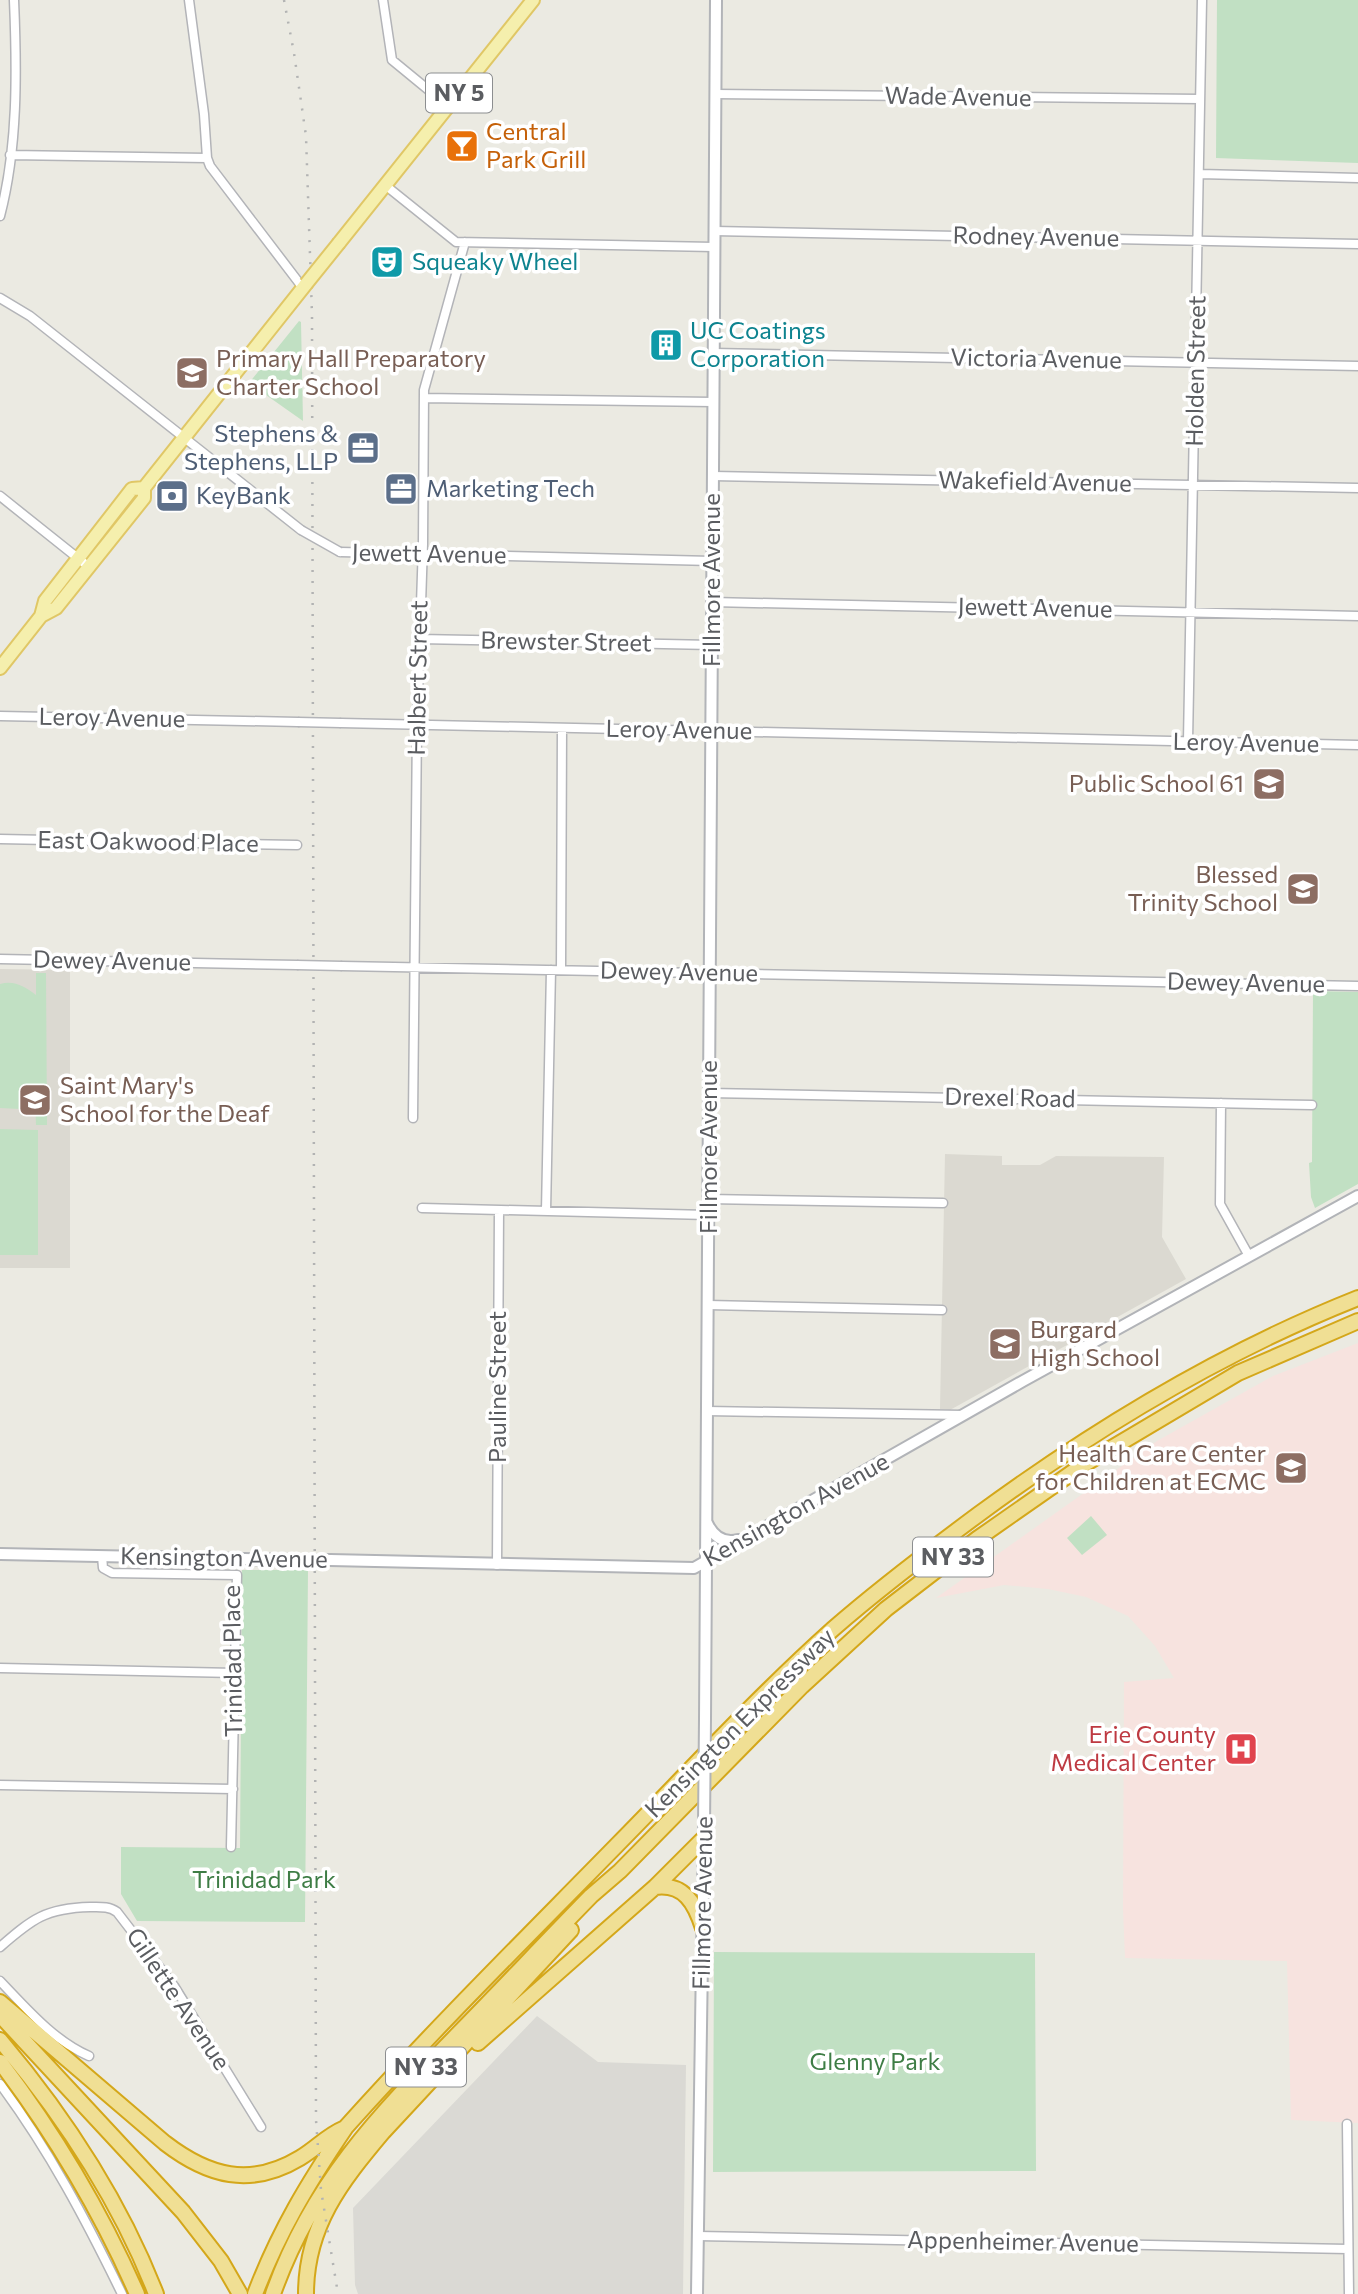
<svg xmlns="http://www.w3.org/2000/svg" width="1358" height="2294" viewBox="0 0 1358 2294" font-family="Commissioner,sans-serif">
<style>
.industrial{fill:#dad9d4}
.education{fill:#dbd9d1}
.medical{fill:#f7e3df}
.green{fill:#c1e0c3}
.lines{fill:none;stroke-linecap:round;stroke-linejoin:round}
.street-casing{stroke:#b3b4b8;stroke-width:11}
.secondary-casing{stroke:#b2b4b8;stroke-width:14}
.primary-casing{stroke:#e0c766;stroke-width:16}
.highway-casing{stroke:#d4a71a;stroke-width:18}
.street{stroke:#fff;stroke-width:8}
.secondary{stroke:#fff;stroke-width:10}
.primary{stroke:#f5efad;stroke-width:12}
.highway{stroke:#f0df94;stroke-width:14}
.rail{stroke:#b2b3b3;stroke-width:2.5;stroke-dasharray:2 9;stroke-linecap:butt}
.street-bridge-casing{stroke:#b3b4b8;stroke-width:11;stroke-linecap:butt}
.secondary-bridge-casing{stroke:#b2b4b8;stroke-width:14;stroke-linecap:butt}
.primary-bridge-casing{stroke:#e0c766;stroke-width:16;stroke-linecap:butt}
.street-bridge{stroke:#fff;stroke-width:8}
.secondary-bridge{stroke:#fff;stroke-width:10}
.primary-bridge{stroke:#f5efad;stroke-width:12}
.labels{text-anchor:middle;stroke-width:7;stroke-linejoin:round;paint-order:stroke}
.shield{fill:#fff;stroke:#8c8e90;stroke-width:2}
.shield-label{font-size:23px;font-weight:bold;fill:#5b5d61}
.street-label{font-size:24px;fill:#5b5d61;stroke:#fff}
.food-label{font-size:24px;fill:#c56008;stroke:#fff;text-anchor:start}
.culture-label{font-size:24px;fill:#0d838f;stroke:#fff;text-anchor:start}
.education-label{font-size:24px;fill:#785e54;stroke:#fff;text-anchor:start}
.service-label{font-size:24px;fill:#4e5e75;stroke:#fff;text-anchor:start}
.health-label{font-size:24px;fill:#be3a42;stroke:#fff;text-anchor:end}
.park-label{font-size:24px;fill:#3e7d45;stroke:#fff}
</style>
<rect width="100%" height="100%" fill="#ebeae2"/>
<path class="industrial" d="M537,2016l61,46 88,3 -3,229h-325l-3,-9 -2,-77z"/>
<path class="education" d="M0,969l70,1v298h-70z
M945,1154l57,2v9h38l16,-9 108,1 -2,80 24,42 -236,131 -10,-1z"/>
<path class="medical" d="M1358,1343v780l-67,-3 -4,-159 -162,-3 -2,-49 1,-227 50,-4 -19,-32 -27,-30 -42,-19 -38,-8 -44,-4 -68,13 221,-157 116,-65z"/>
<path class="green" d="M1217,0h141v163l-142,-5z
M299,321l2,1 2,99 -54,-38z
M36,973h10l1,152h-11l-1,-25 -15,9 -20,-1v-124c15,-4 25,3 36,11z
M1313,991l45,1v192l-43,24 -4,-11 -2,-34 3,-1z
M0,1129l38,1v125h-38z
M1091,1516l16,19 -25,20 -15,-17z
M242,1570h66l-3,352 -168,-1 -16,-27v-47l119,1z
M714,1952l321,1 1,218 -323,1z"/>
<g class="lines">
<defs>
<path id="street" d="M189,0l15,114 3,44 3,8 93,122
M383,0l9,60 56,46
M715,94l485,5
M10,155l197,3
M1199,174l159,4
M385,185l71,57 258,5
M0,216c18,-69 17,-145 14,-216
M714,231l644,13
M0,298l30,18 271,214
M713,353l645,13
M424,398l289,4
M713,476l645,12
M0,496l89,71
M340,552l372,9
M712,602l646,14
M419,639l293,6
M0,716l298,6
M341,723l1017,22
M1188,741l14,-741
M0,839l297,6
M0,959l297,6
M342,966l1016,20
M561,970l1,-242
M709,1093l603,12
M1221,1103l-1,101 29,52
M413,1118l4,-393 6,-181 1,-154 41,-148
M708,1199l235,4
M422,1208l286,7
M546,1211l5,-241
M708,1305l234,5
M707,1411l256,4
M102,1556l1,12 9,5 125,2 -6,272
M497,1565l2,-355
M0,1668l235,5
M0,1785l233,4
M0,1947c32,-28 46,-39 90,-40 10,0 19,-1 27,5l57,74 87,141
M0,1981c26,27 54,60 89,75
M0,2084c49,66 86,136 122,210
M1347,2124l2,170
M698,2236l650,13"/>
<path id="secondary" d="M707,1523c6,13 16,21 31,17
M0,1554l297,6
M330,1560l364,8 329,-187 335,-185
M705,1719l11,-1719
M697,2294l7,-468"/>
<path id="primary" d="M339,243l194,-243
M41,616l15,-8 88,-110v-10l162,-204
M0,668l41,-52 4,-15 87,-112 12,-1"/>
<path id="highway" d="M655,1887c29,-4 40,16 48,41
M0,2002l165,141c43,33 85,45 135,15 17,-10 26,-22 45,-30
M0,2015l183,197 38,49 19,33
M0,2040c64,76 120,161 156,254
M478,2043l177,-156 48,-48
M0,2062c54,71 101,150 137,232
M255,2294c24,-63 53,-111 91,-167 87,-97 180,-189 271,-282 71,-72 140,-148 216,-216 47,-41 96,-78 146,-115 117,-86 243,-162 379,-216
M273,2294c39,-110 104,-177 184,-259 45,-46 89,-93 134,-139l29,-25 182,-185 84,-77 91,-70 106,-74 155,-92 120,-52
M306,2294c0,-68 35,-112 77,-162l188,-202"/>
</defs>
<use href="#street" class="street-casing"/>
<use href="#secondary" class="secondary-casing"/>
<use href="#primary" class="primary-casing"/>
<use href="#highway" class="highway-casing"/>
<use href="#street" class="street"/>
<use href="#secondary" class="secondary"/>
<use href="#primary" class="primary"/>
<use href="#highway" class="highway"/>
<path class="rail" d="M284,0l10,53 12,83 6,179 4,1805 5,70 17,104"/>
<defs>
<path id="street-bridge" d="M301,530l39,22
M298,722l43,1
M297,965l45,1"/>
<path id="secondary-bridge" d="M297,1560h33
M704,1826l1,-107"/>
<path id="primary-bridge" d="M306,284l33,-41"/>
</defs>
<use href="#street-bridge" class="street-bridge-casing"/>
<use href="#secondary-bridge" class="secondary-bridge-casing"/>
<use href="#primary-bridge" class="primary-bridge-casing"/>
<use href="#street-bridge" class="street-bridge"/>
<use href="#secondary-bridge" class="secondary-bridge"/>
<use href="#primary-bridge" class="primary-bridge"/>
</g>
<defs>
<symbol id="bar-square" viewBox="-11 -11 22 22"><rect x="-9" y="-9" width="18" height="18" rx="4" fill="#e8710a" stroke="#fff"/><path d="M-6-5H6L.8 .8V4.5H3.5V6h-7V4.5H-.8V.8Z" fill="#fff"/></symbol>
<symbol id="theatre-square" viewBox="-11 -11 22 22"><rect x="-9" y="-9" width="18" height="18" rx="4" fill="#0f9aa8" stroke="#fff"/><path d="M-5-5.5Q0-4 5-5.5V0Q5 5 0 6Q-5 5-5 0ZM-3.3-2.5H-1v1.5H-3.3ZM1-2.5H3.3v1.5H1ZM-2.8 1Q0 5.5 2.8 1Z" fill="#fff"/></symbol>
<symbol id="building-square" viewBox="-11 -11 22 22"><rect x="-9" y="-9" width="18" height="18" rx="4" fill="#0f9aa8" stroke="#fff"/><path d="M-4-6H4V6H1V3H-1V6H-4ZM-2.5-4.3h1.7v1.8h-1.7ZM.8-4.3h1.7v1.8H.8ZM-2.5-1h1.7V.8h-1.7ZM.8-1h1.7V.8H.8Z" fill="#fff"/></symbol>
<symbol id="school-square" viewBox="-11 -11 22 22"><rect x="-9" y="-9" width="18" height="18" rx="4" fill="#8d6e63" stroke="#fff"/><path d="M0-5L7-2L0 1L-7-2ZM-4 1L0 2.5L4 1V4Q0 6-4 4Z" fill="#fff"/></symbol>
<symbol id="office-square" viewBox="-11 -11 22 22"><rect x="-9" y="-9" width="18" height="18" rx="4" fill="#5c6f8a" stroke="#fff"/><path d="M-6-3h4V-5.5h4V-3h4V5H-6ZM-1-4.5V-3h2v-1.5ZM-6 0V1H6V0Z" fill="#fff"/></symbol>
<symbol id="bank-square" viewBox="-11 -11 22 22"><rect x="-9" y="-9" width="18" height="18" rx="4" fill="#5c6f8a" stroke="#fff"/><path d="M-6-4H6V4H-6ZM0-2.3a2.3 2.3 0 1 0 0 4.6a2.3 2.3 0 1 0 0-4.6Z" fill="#fff"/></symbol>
<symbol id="hospital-square" viewBox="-11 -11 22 22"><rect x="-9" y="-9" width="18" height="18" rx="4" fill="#e0444e" stroke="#fff"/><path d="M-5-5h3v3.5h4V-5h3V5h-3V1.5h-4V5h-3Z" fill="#fff"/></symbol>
</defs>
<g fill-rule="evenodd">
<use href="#bar-square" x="443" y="127" width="38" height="38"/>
<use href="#theatre-square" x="368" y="243" width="38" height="38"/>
<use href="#building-square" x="647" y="326" width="38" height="38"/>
<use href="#school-square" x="173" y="354" width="38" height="38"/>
<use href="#office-square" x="344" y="429" width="38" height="38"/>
<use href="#office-square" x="382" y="470" width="38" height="38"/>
<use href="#bank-square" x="153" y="477" width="38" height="38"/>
<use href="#school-square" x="1250" y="765" width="38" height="38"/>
<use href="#school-square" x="1284" y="870" width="38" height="38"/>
<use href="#school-square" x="16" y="1081" width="38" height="38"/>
<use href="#school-square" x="986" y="1325" width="38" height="38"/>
<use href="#school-square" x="1272" y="1449" width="38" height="38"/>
<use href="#hospital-square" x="1222" y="1730" width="38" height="38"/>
</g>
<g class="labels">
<g class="shield">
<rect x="426" y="73.5" width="66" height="39" rx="5"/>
<rect x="913" y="1537.5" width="80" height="39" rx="5"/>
<rect x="386" y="2047.5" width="80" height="39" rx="5"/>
</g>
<g class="shield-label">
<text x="459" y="101">NY 5</text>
<text x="953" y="1565">NY 33</text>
<text x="426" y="2075">NY 33</text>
</g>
<g class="street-label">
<text transform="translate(958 97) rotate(1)" y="8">Wade Avenue</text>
<text transform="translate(1036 237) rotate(1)" y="8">Rodney Avenue</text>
<text transform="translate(1036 359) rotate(1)" y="8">Victoria Avenue</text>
<text transform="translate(1196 371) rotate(-89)" y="8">Holden Street</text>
<text transform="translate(1035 482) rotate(1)" y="8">Wakefield Avenue</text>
<text transform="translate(429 554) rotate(1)" y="8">Jewett Avenue</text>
<text transform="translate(712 580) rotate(-90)" y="8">Fillmore Avenue</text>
<text transform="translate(1035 608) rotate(1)" y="8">Jewett Avenue</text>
<text transform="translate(566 642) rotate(1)" y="8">Brewster Street</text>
<text transform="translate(418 678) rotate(-89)" y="8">Halbert Street</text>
<text transform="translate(112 718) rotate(1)" y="8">Leroy Avenue</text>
<text transform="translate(679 730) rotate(1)" y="8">Leroy Avenue</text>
<text transform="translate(1246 743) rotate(1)" y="8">Leroy Avenue</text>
<text transform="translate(148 842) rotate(1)" y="8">East Oakwood Place</text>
<text transform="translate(112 961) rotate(1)" y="8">Dewey Avenue</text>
<text transform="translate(679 972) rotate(1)" y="8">Dewey Avenue</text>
<text transform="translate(1246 983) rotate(1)" y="8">Dewey Avenue</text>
<text transform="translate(1010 1098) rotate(1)" y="8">Drexel Road</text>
<text transform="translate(709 1147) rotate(-90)" y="8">Fillmore Avenue</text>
<text transform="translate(498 1387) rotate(-90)" y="8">Pauline Street</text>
<text transform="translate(796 1510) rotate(-29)" y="8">Kensington Avenue</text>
<text transform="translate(224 1558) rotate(1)" y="8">Kensington Avenue</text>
<text transform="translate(233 1661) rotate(-91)" y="8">Trinidad Place</text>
<text transform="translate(740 1723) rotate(-45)" y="8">Kensington Expressway</text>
<text transform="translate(703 1903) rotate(-89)" y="8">Fillmore Avenue</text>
<text transform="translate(178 1999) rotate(56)" y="8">Gillette Avenue</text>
<text transform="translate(1023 2242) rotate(1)" y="8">Appenheimer Avenue</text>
</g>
<g class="food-label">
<text x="486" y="140">Central<tspan x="486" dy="28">Park Grill</tspan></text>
</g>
<g class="culture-label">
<text x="412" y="270">Squeaky Wheel</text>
<text x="690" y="339">UC Coatings<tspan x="690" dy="28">Corporation</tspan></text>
</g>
<g class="education-label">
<text x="216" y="367">Primary Hall Preparatory<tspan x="216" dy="28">Charter School</tspan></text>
<text x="1244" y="792" text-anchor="end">Public School 61</text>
<text x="1278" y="883" text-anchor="end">Blessed<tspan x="1278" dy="28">Trinity School</tspan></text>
<text x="60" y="1094">Saint Mary's<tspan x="60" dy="28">School for the Deaf</tspan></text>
<text x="1030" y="1338">Burgard<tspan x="1030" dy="28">High School</tspan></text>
<text x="1266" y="1462" text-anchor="end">Health Care Center<tspan x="1266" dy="28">for Children at ECMC</tspan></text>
</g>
<g class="service-label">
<text x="338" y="442" text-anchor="end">Stephens &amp;<tspan x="338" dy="28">Stephens, LLP</tspan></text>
<text x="426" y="497">Marketing Tech</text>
<text x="196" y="504">KeyBank</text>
</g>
<g class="health-label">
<text x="1216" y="1743">Erie County<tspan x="1216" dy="28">Medical Center</tspan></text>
</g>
<g class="park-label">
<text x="264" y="1888">Trinidad Park</text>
<text x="875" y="2070">Glenny Park</text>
</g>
</g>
</svg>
